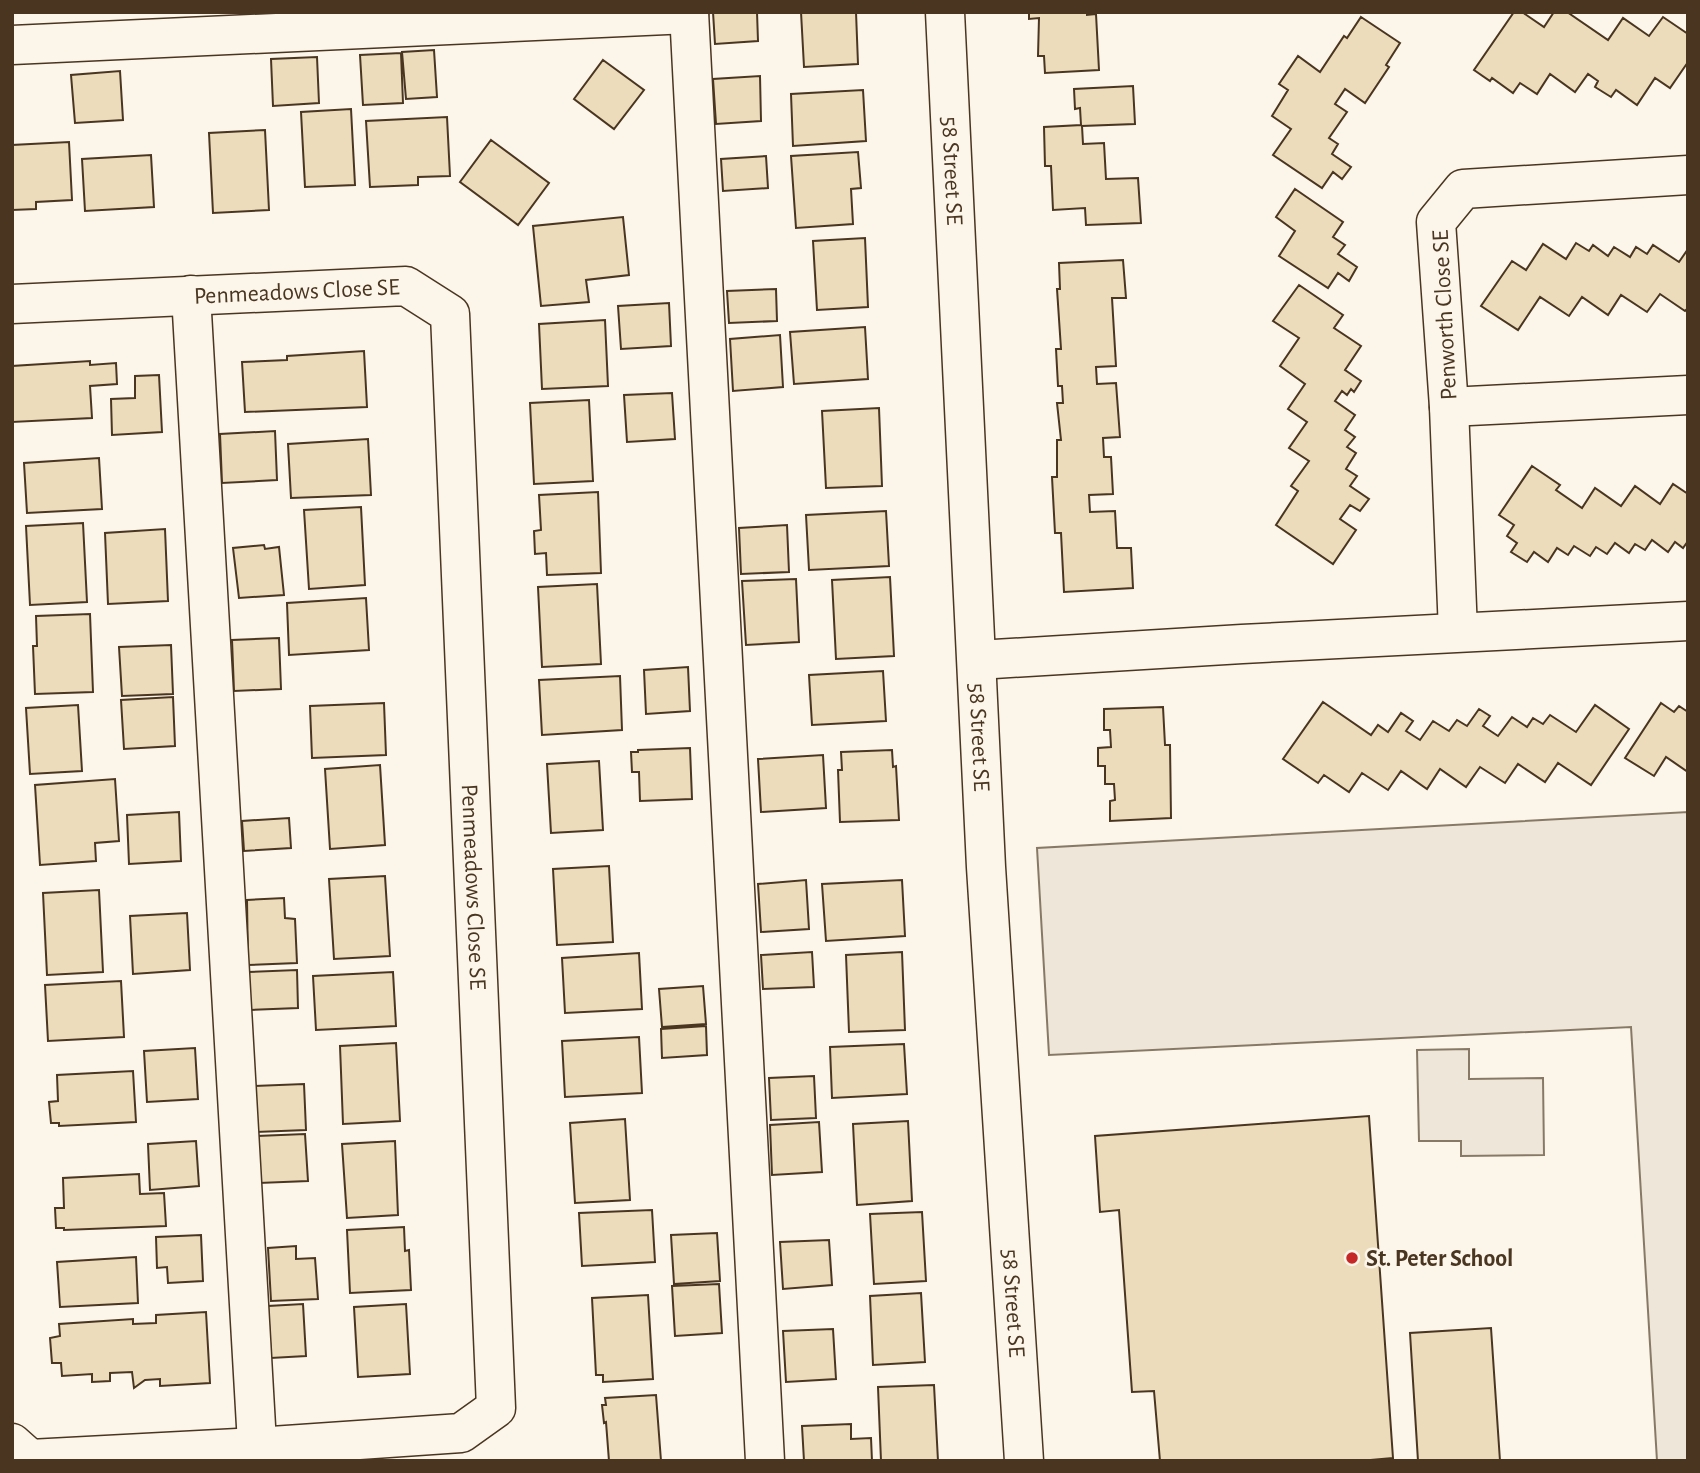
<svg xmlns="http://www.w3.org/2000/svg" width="1700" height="1473" viewBox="0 0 1700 1473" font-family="'Alegreya Sans',sans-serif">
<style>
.green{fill:#ede6d9;stroke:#887966;stroke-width:2}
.building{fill:#ecdcbc;stroke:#4a3520;stroke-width:2}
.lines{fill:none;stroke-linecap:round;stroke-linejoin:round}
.minor-casing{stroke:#4a3520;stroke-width:41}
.minor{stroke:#fbf6e9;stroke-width:38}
.poi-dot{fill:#c62828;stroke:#fbf6e9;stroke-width:2.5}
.labels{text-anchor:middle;stroke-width:5;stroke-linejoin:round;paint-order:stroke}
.street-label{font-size:24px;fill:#4a3520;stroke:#fbf6e9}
.poi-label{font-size:24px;font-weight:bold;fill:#4a3520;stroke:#fbf6e9;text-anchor:start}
</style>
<rect width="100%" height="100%" fill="#fbf6e9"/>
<path class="green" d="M1688,812v649h-31l-26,-434 -582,28 -12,-207z
M1469,1049v30l74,-1 1,77 -83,1v-15h-42l-2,-91z"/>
<path class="building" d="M713,12h44l1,29 -43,3z
M801,12h55l2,52 -54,3z
M1029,12h58v3l9,-1 3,56 -54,3 -1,-17h-6l1,-38 -10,1z
M1514,12h8l22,15 10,-15h13l41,28 15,-22 26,18 14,-19 25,17v28l-18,26 -15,-10 -18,27 -21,-15 -5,7 -16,-10 3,-6 -10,-7 -13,18 -25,-18 -13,20 -17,-11 -7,10 -21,-15 -2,3 -16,-11z
M1361,17l39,26 -14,22 3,2 -24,36 -20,-14 -10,15 12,8 -18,26 9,6 -6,10 19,13 -9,12 -9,-7 -11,16 -49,-33 18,-26 -19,-13 16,-26 -9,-6 19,-28 22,16 24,-36 3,2z
M434,50l3,47 -31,2 -4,-47z
M401,53l2,50 -40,2 -3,-50z
M317,57l2,46 -46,3 -2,-47z
M603,60l41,30 -30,39 -40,-30z
M120,71l3,49 -48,3 -4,-48z
M760,76l1,45 -45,3 -3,-45z
M1133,86l2,38 -53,2 1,18 21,-1 2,36 32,-1 3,45 -55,2 -1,-17 -32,2 -2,-44h-6l-1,-39 37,-2 -1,-17 -5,1 -1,-20z
M863,90l3,51 -73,5 -2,-52z
M351,109l4,76 -50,2 -4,-75z
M447,117l3,59 -32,1v8l-48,2 -4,-66z
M265,130l4,80 -56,3 -4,-80z
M491,140l58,43 -31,42 -58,-43z
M69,142l3,58 -36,2v7l-24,1v-65z
M858,152l3,36 -10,1 2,35 -57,4 -5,-72z
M151,155l3,52 -69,4 -3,-52z
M766,156l2,32 -45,3 -2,-32z
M1295,189l48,33 -10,15 12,8 -7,9 19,13 -8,14 -11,-8 -10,15 -49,-32 16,-25 -19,-14z
M623,217l6,58 -43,5 3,22 -48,4 -8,-80z
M865,238l3,69 -51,3 -4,-69z
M1576,243l13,8 4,-6 15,11 6,-9 16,10 6,-10 11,7 6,-9 26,17 9,-13v59l-3,3 -25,-17 -13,18 -26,-17 -13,20 -26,-18 -13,19 -29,-19 -22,33 -37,-24 31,-45 14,9 17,-26 23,15z
M1123,260l3,38h-14l4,68 -20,1 1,17 19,-1 4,54 -17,1 1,19h7l2,37 -24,1 1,17 25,-1 2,37h14l2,40 -69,4 -3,-59h-6l-3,-56h5v-37h4l-4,-37h6l-1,-17h-4l-2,-37h5l-4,-60h3l-1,-26z
M1299,285l44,30 -9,13 27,18 -16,24 16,11 -7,11 -3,-3 -4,6 -5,-4 -7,10 20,14 -10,15 10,7 -8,10 9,6 -10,16 11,7 -7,10 19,13 -9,12 -10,-6 -10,14 16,11 -23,34 -57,-39 22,-34 -7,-5 18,-25 -20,-13 18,-26 -19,-13 17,-25 -25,-18 19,-28 -26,-17z
M776,289l1,32 -48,2 -2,-32z
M669,303l2,43 -50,3 -3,-43z
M605,320l3,66 -66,3 -3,-65z
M865,327l3,52 -74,5 -4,-52z
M780,335l3,52 -50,4 -3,-52z
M364,351l3,56 -122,5 -3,-50 45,-2v-4z
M90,361v4l26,-2 1,21 -27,2 2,32 -80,4v-56z
M159,375l3,57 -50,3 -1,-36 24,-1v-22z
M672,393l3,46 -48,3 -3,-47z
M589,400l4,81 -59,3 -4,-81z
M879,408l3,78 -56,2 -4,-77z
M275,431l2,49 -55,3 -2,-49z
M368,439l3,56 -80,3 -3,-54z
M99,458l3,51 -75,4 -3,-50z
M1532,466l28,19 -4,5 26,18 13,-20 26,18 14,-20 25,18 13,-20 15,10v47l-5,7 -8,-6 -7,10 -16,-12 -7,10 -10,-6 -6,9 -14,-10 -8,11 -11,-7 -6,9 -16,-10 -6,9 -11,-7 -9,14 -14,-10 -7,10 -16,-10 6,-9 -10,-7 7,-11 -15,-10z
M598,492l3,81 -54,2 -1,-22 -11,1 -1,-23 7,-1 -2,-35z
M361,507l4,78 -56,4 -5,-79z
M886,511l3,55 -80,4 -3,-55z
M83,523l4,79 -57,3 -4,-79z
M787,525l2,47 -48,2 -2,-46z
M165,529l3,72 -60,3 -3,-71z
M264,545l1,4 14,-2 5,48 -45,3 -6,-50z
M890,577l4,79 -58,3 -4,-79z
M796,579l3,63 -53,3 -4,-64z
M597,584l4,80 -59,3 -4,-80z
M366,598l3,52 -80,5 -2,-52z
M90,614l3,78 -58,2 -2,-48h4l-1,-30z
M279,638l2,51 -47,2 -2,-51z
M171,645l2,49 -51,2 -3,-49z
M688,667l2,44 -44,3 -2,-44z
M883,671l3,50 -74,4 -3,-50z
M620,676l2,54 -80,5 -3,-55z
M173,697l2,49 -51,3 -3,-49z
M1323,702l48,33 7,-10 10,7 13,-19 12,8 -7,10 14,9 13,-19 16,10 8,-11 10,6 12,-17 11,7 -7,10 15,10 14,-19 15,10 6,-9 10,6 7,-9 26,17 19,-27 34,24 -38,56 -33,-22 -13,19 -27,-18 -13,19 -25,-16 -14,20 -26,-18 -13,20 -26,-18 -13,19 -26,-17 -13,19 -25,-17 -6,8 -35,-24z
M384,703l2,52 -74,3 -2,-52z
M1661,703l13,9 5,-6 9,6v60l-22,-15 -12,19 -29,-18z
M78,705l4,66 -52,3 -4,-66z
M1163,707l2,38h5l1,73 -61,3v-20l5,-1 -1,-16h-9v-18h-7v-18l13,-1 -1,-17h-6v-21z
M690,748l2,51 -52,2 -1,-29h-7l-1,-20h7v-2z
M892,750l1,17 3,-1 3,54 -59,2 -2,-52h4l-1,-18z
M823,755l3,53 -65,4 -3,-53z
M599,761l4,69 -52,3 -4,-69z
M380,765l5,80 -55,4 -5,-80z
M115,779l4,62 -24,2 1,18 -56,4 -5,-80z
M179,812l2,49 -52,3 -2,-49z
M289,818l2,30 -47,3 -2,-30z
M609,866l4,76 -56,3 -4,-76z
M385,876l5,80 -56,3 -5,-80z
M806,880l3,49 -48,3 -3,-48z
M902,880l3,56 -79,5 -4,-57z
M99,890l4,82 -56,3 -4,-82z
M284,898l1,20 10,1 2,44 -49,2 -1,-65z
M187,913l3,57 -57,4 -3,-58z
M812,952l2,35 -51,2 -2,-34z
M902,952l3,78 -56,2 -3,-77z
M639,953l3,56 -77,4 -3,-55z
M297,970l1,38 -48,2 -2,-38z
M393,972l3,54 -80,4 -3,-54z
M121,981l3,56 -76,4 -3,-56z
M703,986l3,38 -44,3 -3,-38z
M706,1026l1,29 -45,3 -1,-29z
M639,1037l3,56 -77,4 -3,-56z
M396,1043l4,78 -57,3 -3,-78z
M904,1044l3,50 -75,4 -2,-51z
M195,1048l3,51 -51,3 -3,-51z
M133,1071l3,51 -77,4v-3h-8l-2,-21 9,-1 -1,-26z
M814,1076l2,42 -45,2 -2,-42z
M304,1084l2,46 -50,2 -2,-46z
M1369,1116l24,342 -34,3h-199l-6,-70 -22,1 -13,-182 -19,2 -5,-76z
M625,1119l5,81 -55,3 -5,-80z
M908,1121l4,80 -55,4 -4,-81z
M819,1122l3,50 -50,3 -2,-50z
M305,1134l3,47 -49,2 -2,-47z
M196,1141l3,45 -49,4 -2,-46z
M395,1141l3,74 -51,3 -5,-74z
M139,1174l1,20 24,-1 2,33 -102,4v-2h-8l-1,-20h9l-1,-30z
M652,1210l3,52 -73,4 -3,-53z
M922,1212l4,69 -52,3 -4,-70z
M404,1227l1,24 4,-1 2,40 -61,3 -3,-63z
M717,1233l3,48 -46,3 -3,-49z
M201,1235l2,46 -35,2 -1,-16 -10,1 -1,-31z
M829,1240l3,45 -49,4 -3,-47z
M296,1246v13l19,-1 3,41 -47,2 -3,-53z
M136,1257l2,46 -78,4 -3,-45z
M719,1284l3,49 -47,3 -3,-50z
M921,1293l4,69 -52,3 -3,-69z
M648,1295l5,84 -50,3v-7h-7l-4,-77z
M303,1304l3,52 -35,2 -3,-52z
M406,1304l4,70 -52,3 -4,-70z
M206,1312l4,71 -50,3v-7l-15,1 -11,8 -2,-16 -22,1v8l-18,1v-8l-30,2 -1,-13h-9l-2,-25 10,-2 -1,-12 74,-5v5l23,-1v-8z
M1491,1328l9,133h-82l-8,-128z
M833,1329l3,50 -50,3 -3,-51z
M934,1385l4,76h-57l-3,-74z
M656,1395l5,66h-52l-3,-39 -2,1 -2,-18h4l-1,-7z
M851,1424v15l20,-1 1,23h-68l-2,-35z"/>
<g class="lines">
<defs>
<g id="minor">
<path d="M689,12l76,1449"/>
<path id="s1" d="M945,12l41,855 38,594"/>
<path d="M12,45l677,-31"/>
<path d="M191,295l67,1166"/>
<path id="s2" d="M12,304l394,-18 44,28 46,1094 -35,25 -204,14 -227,12 -18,-16"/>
<path d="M1449,407l239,-12"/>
<path d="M1458,632l-9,-225 -13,-185 27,-33 225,-14"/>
<path d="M978,660l264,-16 446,-23"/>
</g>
</defs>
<use href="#minor" class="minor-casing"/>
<use href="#minor" class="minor"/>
</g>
<circle class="poi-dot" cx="1352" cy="1258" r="7"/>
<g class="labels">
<g class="street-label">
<text dy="8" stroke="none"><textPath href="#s1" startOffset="159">58 Street SE</textPath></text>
<text dy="8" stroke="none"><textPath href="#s2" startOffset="285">Penmeadows Close SE</textPath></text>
<text transform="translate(1444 315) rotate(-93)" y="8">Penworth Close SE</text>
<text dy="8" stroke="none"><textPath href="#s1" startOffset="726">58 Street SE</textPath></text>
<text dy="8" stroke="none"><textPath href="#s2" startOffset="1020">Penmeadows Close SE</textPath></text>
<text dy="8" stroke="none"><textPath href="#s1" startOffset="1293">58 Street SE</textPath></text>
</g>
<g class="poi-label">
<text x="1366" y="1266">St. Peter School</text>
</g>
</g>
<rect width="1700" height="1473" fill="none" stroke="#4a3520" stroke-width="28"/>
</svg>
